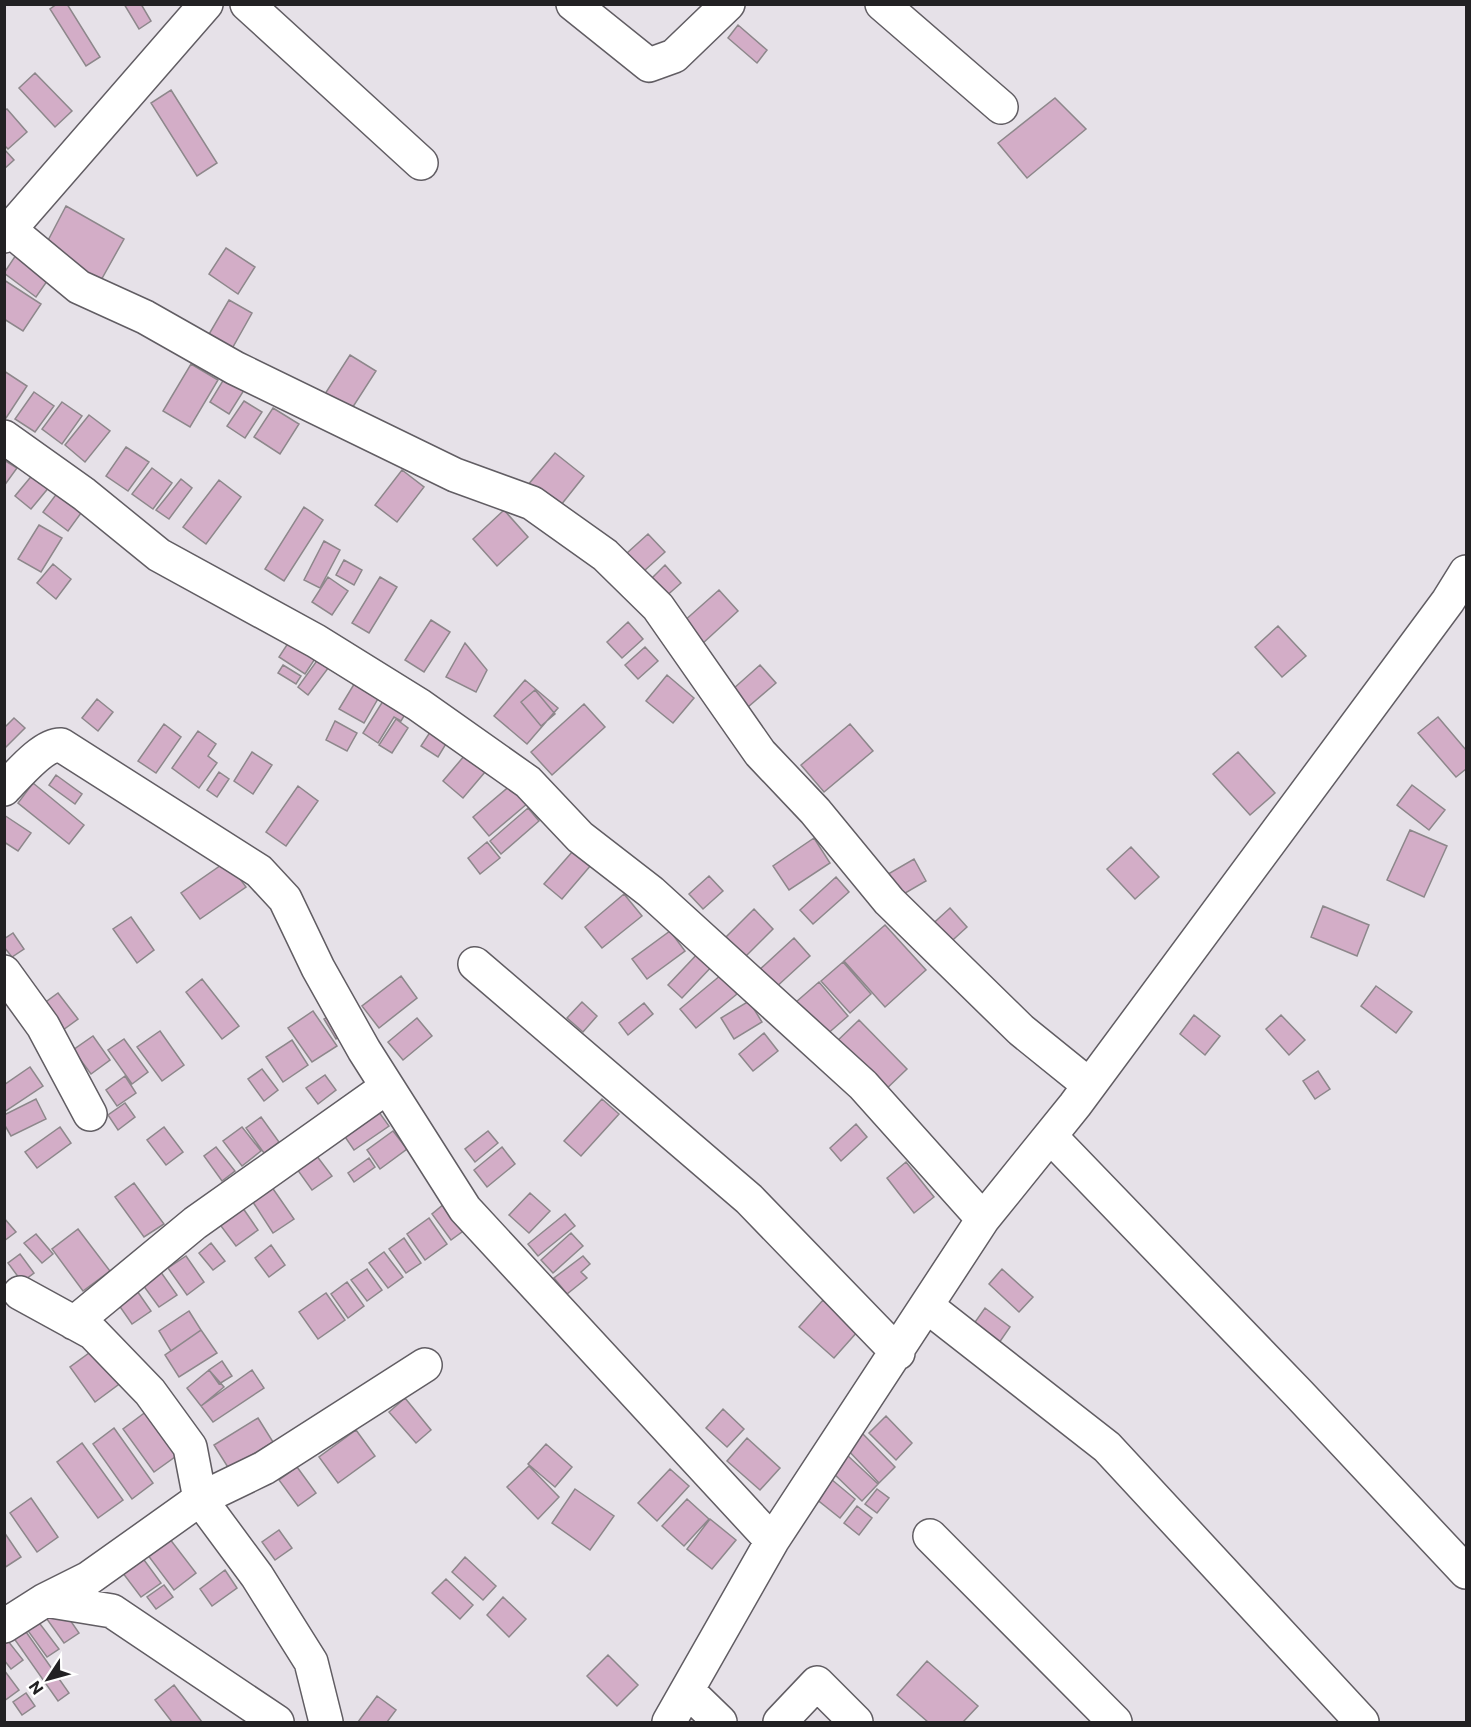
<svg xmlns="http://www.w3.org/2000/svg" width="1471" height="1727" viewBox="0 0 1471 1727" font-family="Commissioner,sans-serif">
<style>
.building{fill:#d3adc7;stroke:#8d878b;stroke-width:1.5}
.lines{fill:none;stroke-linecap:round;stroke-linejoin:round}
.minor-casing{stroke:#615d63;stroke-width:36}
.minor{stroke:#fff;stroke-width:33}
</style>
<rect width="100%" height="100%" fill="#e6e1e8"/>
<path class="building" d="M57,4h10l33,53 -14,9 -36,-57z
M124,4h17l10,17 -12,8z
M738,25l29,25 -10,13 -29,-25z
M35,73l37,38 -17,16 -36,-39z
M171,90l46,73 -20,13 -46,-73z
M1055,98l31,31 -59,49 -29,-35z
M7,109l20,23 -19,17 -4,-4v-34z
M4,149l10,11 -10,9z
M66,206l58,33 -24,43 -57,-32z
M226,248l29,19 -17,27 -29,-20z
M18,252l32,25 -14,20 -32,-24z
M4,280l37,24 -18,27 -19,-12z
M229,300l23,13 -23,41 -24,-13z
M350,355l26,16 -27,42 -26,-16z
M191,364l27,16 -28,47 -27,-16z
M4,371l23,15 -21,32 -2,-1z
M227,374l19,13 -17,27 -19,-12z
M34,392l20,14 -19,26 -20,-13z
M244,401l18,11 -17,26 -18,-12z
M62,402l20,14 -20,28 -20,-15z
M273,408l26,16 -19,30 -26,-17z
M89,415l21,16 -25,31 -20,-17z
M126,447l23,15 -21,29 -22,-15z
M555,453l29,23 -27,34 -30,-24z
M4,460l13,8 -13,18z
M152,468l20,15 -19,26 -21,-15z
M402,470l22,17 -27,35 -22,-17z
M34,473l16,13 -19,23 -16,-13z
M181,479l11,9 -23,31 -13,-9z
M219,480l22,17 -35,47 -23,-17z
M64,484l25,18 -21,29 -25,-19z
M304,507l19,13 -39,61 -19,-12z
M504,510l24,27 -31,29 -24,-27z
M39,525l23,13 -21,34 -23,-13z
M648,534l17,18 -21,19 -17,-18z
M324,541l16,9 -20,38 -16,-8z
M344,560l18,10 -8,15 -18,-10z
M53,564l18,15 -15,20 -19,-16z
M665,565l16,18 -18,16 -15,-17z
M328,577l20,14 -16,24 -20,-13z
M380,577l17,10 -28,46 -17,-10z
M719,590l19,21 -36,33 -19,-22z
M431,620l19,12 -26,40 -19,-12z
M628,622l15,17 -21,19 -15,-16z
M1278,626l28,30 -24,21 -27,-30z
M296,631l26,17 -17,26 -26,-17z
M465,643l22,27 -11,22 -30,-15z
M645,647l13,14 -20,18 -13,-14z
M321,655l11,8 -24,32 -10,-8z
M283,665l18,11 -5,8 -18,-11z
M760,665l16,18 -28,24 -15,-18z
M667,675l27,23 -21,25 -27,-22z
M359,676l24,14 -19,33 -25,-14z
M525,680l33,28 -31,36 -33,-28z
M535,690l20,24 -14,12 -20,-24z
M388,693l22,13 -9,15 -7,-4 -16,26 -15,-10z
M97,699l16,13 -15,19 -16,-13z
M584,704l21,23 -53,48 -21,-23z
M1438,717l28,33v19l-10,8 -38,-44z
M14,718l11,10 -21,21v-21z
M396,719l12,9 -16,25 -13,-8z
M335,721l22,12 -10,18 -21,-11z
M436,723l16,11 -14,23 -17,-11z
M164,724l17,13 -25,36 -18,-12z
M850,724l23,27 -49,41 -23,-27z
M198,731l18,13 -8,12 9,7 -18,25 -27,-20z
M252,752l20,13 -19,29 -19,-13z
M1238,752l37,41 -25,22 -37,-41z
M465,755l20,17 -22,26 -20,-17z
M219,772l10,7 -12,18 -10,-7z
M56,775l26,19 -7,10 -26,-19z
M33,783l51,42 -15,19 -51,-41z
M512,784l16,19 -39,33 -16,-19z
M1412,785l33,25 -16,20 -32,-25z
M298,786l20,15 -32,45 -20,-14z
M528,808l11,13 -38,33 -11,-13z
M4,815l27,18 -13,18 -14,-9z
M1410,830l37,16 -23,51 -37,-17z
M814,838l16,25 -41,27 -16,-24z
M487,842l13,16 -20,16 -12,-16z
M580,843l17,15 -35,41 -18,-15z
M1131,847l28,30 -24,22 -28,-30z
M914,859l12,22 -31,18 -12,-22z
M227,861l19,26 -46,32 -19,-26z
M709,876l14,15 -20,18 -14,-15z
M836,877l13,15 -36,32 -13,-14z
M624,894l18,22 -40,32 -17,-21z
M1323,906l46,19 -12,31 -46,-19z
M950,908l17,19 -24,22 -17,-19z
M754,909l19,20 -30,30 -20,-19z
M131,917l23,33 -17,13 -24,-34z
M885,925l41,45 -41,37 -41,-46z
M670,931l15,20 -38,28 -15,-20z
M13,933l11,16 -12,8 -8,-10v-8z
M794,938l16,18 -36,33 -17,-17z
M701,950l14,13 -33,35 -14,-13z
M843,962l28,32 -21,19 -29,-32z
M721,975l16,19 -41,34 -16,-19z
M401,976l16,22 -38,30 -17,-22z
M202,979l37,47 -17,13 -36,-47z
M819,982l29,34 -23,20 -29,-34z
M1376,986l36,26 -16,21 -35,-27z
M58,993l20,26 -15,11 -20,-26z
M749,1001l13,21 -28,17 -13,-21z
M582,1002l15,14 -14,16 -16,-14z
M644,1003l9,11 -25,21 -9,-12z
M313,1011l24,35 -25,16 -24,-34z
M335,1013l12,19 -11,7 -12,-20z
M1194,1015l26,21 -15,19 -25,-21z
M1281,1015l24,25 -16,15 -23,-26z
M417,1018l15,18 -29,24 -15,-18z
M859,1020l48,49 -26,25 -48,-49z
M160,1031l24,34 -22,16 -25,-34z
M764,1033l14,18 -25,20 -14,-17z
M93,1036l17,24 -19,14 -18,-24z
M124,1039l24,33 -16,12 -24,-34z
M292,1040l16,25 -25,17 -17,-25z
M30,1067l13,19 -39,26v-27z
M262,1069l16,21 -14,11 -16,-22z
M1318,1071l12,18 -15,10 -12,-18z
M325,1075l11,15 -18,14 -12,-16z
M125,1076l11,17 -19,13 -11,-16z
M36,1099l10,20 -35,17 -7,-12v-9z
M602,1099l17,15 -38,42 -17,-15z
M125,1103l10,14 -17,13 -10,-15z
M376,1108l13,18 -35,24 -13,-19z
M261,1117l18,25 -15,11 -18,-25z
M856,1124l11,13 -26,24 -11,-13z
M60,1127l11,16 -34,25 -12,-16z
M164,1127l19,25 -17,13 -19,-25z
M242,1127l19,24 -19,15 -19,-25z
M393,1131l14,18 -27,20 -13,-19z
M488,1131l10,12 -23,19 -10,-13z
M216,1147l19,24 -13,10 -18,-25z
M502,1147l13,17 -28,23 -13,-17z
M313,1151l19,25 -20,14 -18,-25z
M369,1158l6,9 -21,15 -6,-9z
M906,1162l28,35 -20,16 -27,-35z
M134,1183l30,41 -20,13 -29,-40z
M269,1183l25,36 -21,14 -24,-37z
M530,1193l20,18 -21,22 -20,-18z
M450,1199l20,27 -19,14 -19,-26z
M238,1201l20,29 -22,16 -21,-28z
M565,1214l10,12 -37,30 -10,-12z
M4,1218l12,14 -12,9z
M429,1218l18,26 -22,16 -18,-26z
M78,1229l32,42 -27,20 -31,-42z
M571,1233l12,13 -30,27 -12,-13z
M36,1234l17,20 -11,9 -18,-20z
M404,1238l17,25 -15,10 -17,-24z
M211,1243l14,18 -12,9 -14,-17z
M271,1245l14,20 -16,12 -14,-19z
M384,1252l19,25 -15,11 -19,-25z
M20,1254l14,19 -12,9 -14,-19z
M186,1256l18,26 -17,13 -19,-27z
M583,1256l7,8 -9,8 6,6 -20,16 -13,-16z
M158,1268l19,27 -18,12 -19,-26z
M367,1269l15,21 -15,11 -16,-21z
M1002,1269l31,28 -14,15 -30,-28z
M347,1282l17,24 -16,12 -17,-24z
M135,1288l16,23 -19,13 -16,-23z
M326,1293l19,27 -27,19 -19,-27z
M823,1300l35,31 -24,27 -35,-31z
M985,1308l25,19 -11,16 -26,-18z
M189,1311l12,19 -30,21 -12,-20z
M201,1330l16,23 -38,24 -14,-22z
M100,1345l26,34 -31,23 -25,-35z
M222,1361l10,15 -13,8 -10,-14z
M209,1370l15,17 -23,19 -14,-18z
M252,1370l12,18 -51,34 -12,-16z
M405,1398l26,32 -15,13 -27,-31z
M723,1409l21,20 -17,18 -21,-19z
M147,1411l32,43 -25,18 -31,-43z
M886,1416l26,27 -16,17 -27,-27z
M258,1418l15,24 -44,27 -15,-24z
M114,1428l39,55 -21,16 -39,-55z
M356,1430l19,26 -37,27 -19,-26z
M862,1433l33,34 -16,16 -33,-35z
M747,1438l33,30 -20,22 -33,-29z
M82,1443l41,57 -25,18 -41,-56z
M546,1444l26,23 -17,20 -27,-23z
M847,1455l31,29 -16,17 -31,-30z
M529,1466l30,31 -21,22 -31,-32z
M297,1467l19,26 -18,13 -19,-26z
M670,1469l19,17 -32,35 -19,-18z
M825,1474l30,25 -15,19 -30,-24z
M575,1489l39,27 -24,34 -38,-27z
M877,1489l12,9 -12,15 -12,-9z
M31,1498l27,39 -21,15 -27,-39z
M687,1499l22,20 -25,27 -22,-20z
M857,1506l15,12 -13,17 -15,-12z
M710,1519l26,21 -24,29 -25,-20z
M279,1530l13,18 -17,12 -13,-18z
M4,1532l17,25 -17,11z
M166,1534l30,39 -22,17 -30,-40z
M136,1549l25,34 -20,14 -25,-33z
M465,1557l31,29 -13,14 -31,-28z
M225,1570l12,18 -25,18 -12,-17z
M446,1579l27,26 -13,14 -28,-26z
M164,1585l9,12 -17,12 -9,-12z
M503,1597l23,22 -17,18 -22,-22z
M59,1604l20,29 -15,10 -20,-28z
M37,1620l22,29 -12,8 -21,-29z
M24,1629l45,64 -11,8 -45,-64z
M4,1636l19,24 -12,9 -7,-9z
M608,1655l30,30 -21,21 -30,-30z
M927,1661l51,45 -15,16h-35l-31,-27z
M4,1670l15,20 -15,11z
M174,1685l28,37h-30l-17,-22z
M26,1693l9,13 -13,9 -9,-13z
M377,1696l19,14 -9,12h-29z"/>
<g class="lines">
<defs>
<path id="minor" d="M247,4l174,159
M573,4l76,61 25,-9 54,-52
M882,4l119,103
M10,230l69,57 66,30 90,51 220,107 77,28 73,52 53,52 102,146 55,58 74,90 132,129 68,55
M4,236l202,-232
M4,437l80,57 75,61 157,86 103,64 109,77 52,55 71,55 212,193 120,134
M4,789c13,-13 39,-45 57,-44l198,126 26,28 33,69 46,82 101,159 307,332
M475,964l274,235 149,154
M4,972l39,54 47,88
M1050,1136l249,258 167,178
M20,1293l73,40 57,59 40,55 10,52 57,77 54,86 15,60
M928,1307l179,140 255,275
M74,1323l121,-100 192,-136
M930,1536l185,186
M45,1600l44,-22 111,-79 64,-31 161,-103
M4,1626l41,-26 67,11 165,111
M688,1691l32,31
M669,1722l103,-181 211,-322 92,-114 373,-504 18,-29
M780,1722l37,-39 39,39"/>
</defs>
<use href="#minor" class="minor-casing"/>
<use href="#minor" class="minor"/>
</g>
<rect width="1471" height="1727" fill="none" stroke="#222123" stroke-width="12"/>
<g transform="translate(48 1679) rotate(234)" stroke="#ffffff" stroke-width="4.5" paint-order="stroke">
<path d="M0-4.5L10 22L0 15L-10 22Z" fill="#222123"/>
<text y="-9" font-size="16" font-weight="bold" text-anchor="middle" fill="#222123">N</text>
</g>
</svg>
